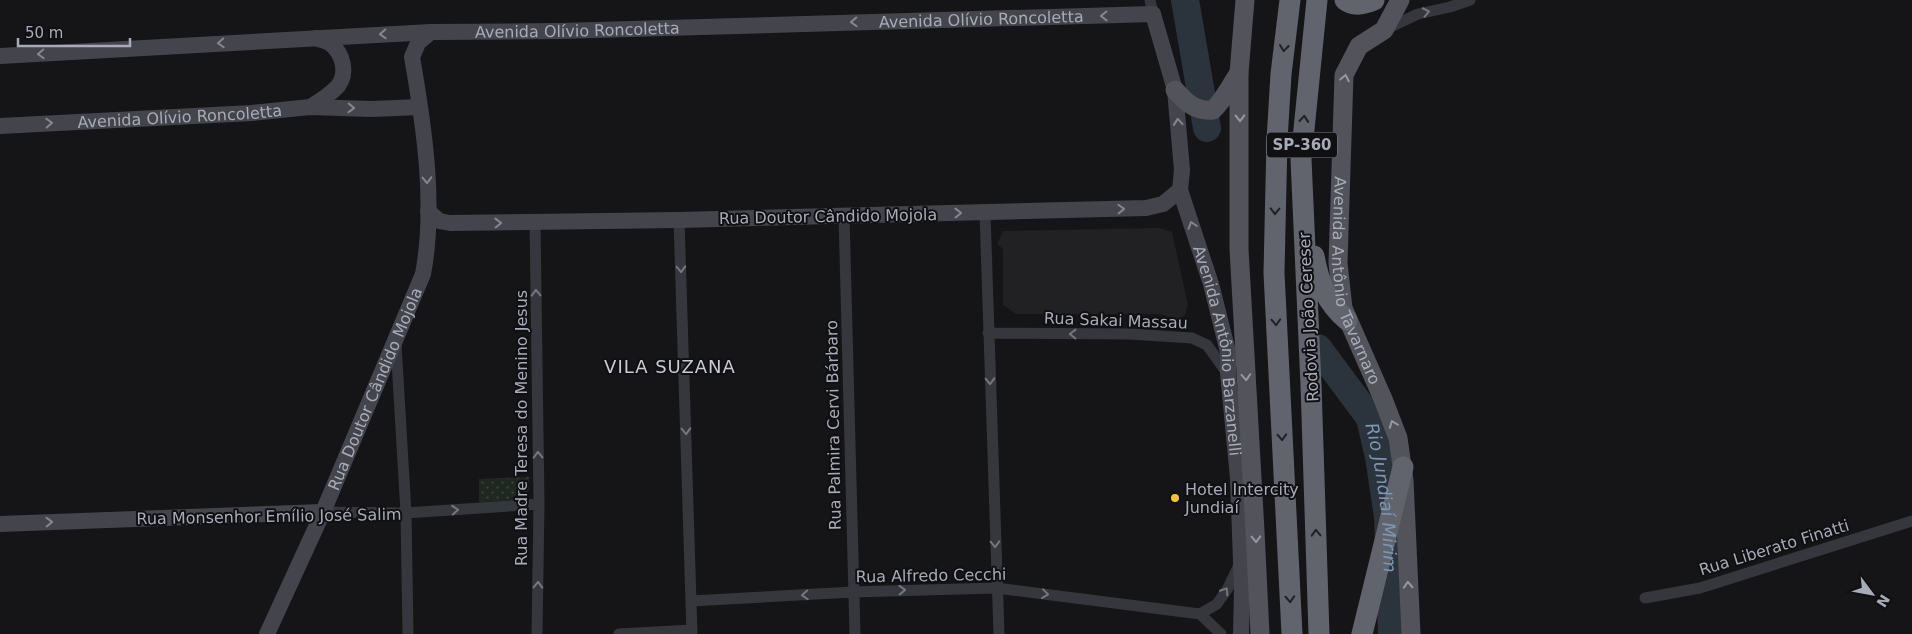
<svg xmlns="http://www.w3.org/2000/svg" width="1912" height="634" viewBox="0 0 1912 634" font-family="'DejaVu Sans',sans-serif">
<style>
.built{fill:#212124}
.park{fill:url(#park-dots)}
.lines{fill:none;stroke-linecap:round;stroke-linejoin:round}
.river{stroke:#2b333c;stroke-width:28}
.street{stroke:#36373c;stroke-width:11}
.secondary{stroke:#44454c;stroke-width:16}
.primary{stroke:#52535b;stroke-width:19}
.highway{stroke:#62646d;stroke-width:21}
.oneway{stroke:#747780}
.oneway2{stroke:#848792}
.oneway3{stroke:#202124}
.oneway4{stroke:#9699a5}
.poi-dot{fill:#f7c42d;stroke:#101012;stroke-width:2}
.labels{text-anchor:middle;stroke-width:4;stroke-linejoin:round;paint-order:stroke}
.shield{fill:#101012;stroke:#7a7c86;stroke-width:1}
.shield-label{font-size:15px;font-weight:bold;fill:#a7abb8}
.street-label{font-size:16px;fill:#a7abb8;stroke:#101012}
.poi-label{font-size:16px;fill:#a7abb8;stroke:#101012;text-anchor:start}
.neighbourhood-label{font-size:18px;letter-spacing:1px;fill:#c8cad4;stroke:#101012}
.water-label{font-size:18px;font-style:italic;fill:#7d96b4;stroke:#101012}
</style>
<defs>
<pattern id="park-dots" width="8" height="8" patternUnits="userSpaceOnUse" patternTransform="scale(1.25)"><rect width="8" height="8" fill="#1f2721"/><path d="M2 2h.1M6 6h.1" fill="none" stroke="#3d443f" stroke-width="1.8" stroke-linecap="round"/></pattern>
</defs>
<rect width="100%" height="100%" fill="#151517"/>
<path class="built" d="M1159,228l13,4 16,73 -3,10 -7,5 -18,-6h-144l-13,-9v-56l-6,-5 6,-13z"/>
<path class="park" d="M529,477v12l-6,11 -44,2v-23z"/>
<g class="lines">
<g class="river">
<path d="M1185,0l22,128"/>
<path id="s1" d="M1318,348l52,70 9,39 9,60 4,117"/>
</g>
<path class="street" d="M1150,0l3,14
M1386,29l32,-15 32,-7 20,-7
M985,213l14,421
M844,215l11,419
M679,220l13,414
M535,222l4,282 -2,130
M988,333l142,1 62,4 15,7 20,28
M396,344l10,169 2,121
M323,512l83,1 133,-9
M1645,598l55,-10 212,-67
M691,601l162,-9 144,-4 203,26 21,20
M1200,614l17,-10 11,-16 12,-25
M619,634l73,-4"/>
<g class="secondary">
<path id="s2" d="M0,56l431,-24 129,-1 593,-17 22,76 7,80 -2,20 -17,14 -17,4 -467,12 -229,3 -11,-2 -11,-10"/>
<path d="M310,107c10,-6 20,-12 28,-21 10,-13 5,-32 -7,-42 -4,-3 -10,-4 -15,-6"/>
<path id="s3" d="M0,126l252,-13 58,-6 61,2 48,-2"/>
<path id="s4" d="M1180,190l31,94 17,68v21l10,105 4,111 -1,45"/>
<path d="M0,524l323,-12"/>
<path id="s5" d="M267,634l56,-122 100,-238c13,-69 1,-148 -11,-217l6,-14 13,-11"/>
</g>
<g class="primary">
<path d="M1245,0l-6,73v176l16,282 5,103"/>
<path id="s6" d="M1400,0l-16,30 -25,16 -15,29 -6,188 5,45 40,91 15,39 6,42 7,154"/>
<path d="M1175,90c11,12 20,22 38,20 11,-10 17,-24 26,-37"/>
</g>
<path class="highway" d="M1290,0l-9,74 -4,66 -3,133 18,361
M1317,0l-16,159 10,226 8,249
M1345,0c9,7 19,4 29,0
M1314,256c5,27 12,46 33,64
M1362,634l41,-167"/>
</g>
<defs><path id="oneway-chevron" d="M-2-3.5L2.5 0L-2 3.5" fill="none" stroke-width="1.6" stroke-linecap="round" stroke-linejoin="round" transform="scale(1.25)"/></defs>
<g class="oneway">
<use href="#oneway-chevron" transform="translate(1426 12) rotate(-12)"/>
<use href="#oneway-chevron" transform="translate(681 269) rotate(88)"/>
<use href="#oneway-chevron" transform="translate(536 293) rotate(-91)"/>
<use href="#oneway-chevron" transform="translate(1073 334) rotate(-179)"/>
<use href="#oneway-chevron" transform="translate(990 381) rotate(88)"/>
<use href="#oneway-chevron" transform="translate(686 431) rotate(88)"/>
<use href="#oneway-chevron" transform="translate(538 455) rotate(-91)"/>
<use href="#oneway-chevron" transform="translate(455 510) rotate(-4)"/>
<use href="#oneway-chevron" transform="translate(995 544) rotate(88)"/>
<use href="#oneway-chevron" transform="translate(538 585) rotate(-89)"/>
<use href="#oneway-chevron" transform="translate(902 590) rotate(-2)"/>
<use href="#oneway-chevron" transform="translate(1225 591) rotate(-58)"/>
<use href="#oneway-chevron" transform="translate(1045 594) rotate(7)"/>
<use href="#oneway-chevron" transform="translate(805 595) rotate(177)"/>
</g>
<g class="oneway2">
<use href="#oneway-chevron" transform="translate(1104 16) rotate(179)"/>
<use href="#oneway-chevron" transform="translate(854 22) rotate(178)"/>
<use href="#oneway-chevron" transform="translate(383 34) rotate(177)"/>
<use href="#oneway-chevron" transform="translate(221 43) rotate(177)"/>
<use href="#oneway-chevron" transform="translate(41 54) rotate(177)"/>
<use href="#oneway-chevron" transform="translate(351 108) rotate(2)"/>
<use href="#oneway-chevron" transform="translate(1178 122) rotate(-95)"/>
<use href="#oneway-chevron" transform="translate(49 123) rotate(-3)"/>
<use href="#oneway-chevron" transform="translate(427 180) rotate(88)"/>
<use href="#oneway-chevron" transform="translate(1121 209) rotate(-2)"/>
<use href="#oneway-chevron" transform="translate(958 213) rotate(-1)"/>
<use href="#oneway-chevron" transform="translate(498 223) rotate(-1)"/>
<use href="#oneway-chevron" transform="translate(1192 225) rotate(-108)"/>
<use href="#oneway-chevron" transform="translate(49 522) rotate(-2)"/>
</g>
<g class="oneway3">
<use href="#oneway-chevron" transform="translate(1284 48) rotate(97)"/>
<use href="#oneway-chevron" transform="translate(1304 119) rotate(-85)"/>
<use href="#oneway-chevron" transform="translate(1275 211) rotate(91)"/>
<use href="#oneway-chevron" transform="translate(1276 322) rotate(87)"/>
<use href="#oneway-chevron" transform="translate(1282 437) rotate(87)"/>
<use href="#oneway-chevron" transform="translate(1316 533) rotate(-92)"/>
<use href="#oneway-chevron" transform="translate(1290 599) rotate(87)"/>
</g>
<g class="oneway4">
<use href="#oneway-chevron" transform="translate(1345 78) rotate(-79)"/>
<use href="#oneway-chevron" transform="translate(1240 118) rotate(89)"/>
<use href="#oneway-chevron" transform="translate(1246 377) rotate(86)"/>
<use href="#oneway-chevron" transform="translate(1393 424) rotate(-111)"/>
<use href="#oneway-chevron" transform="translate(1256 539) rotate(88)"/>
<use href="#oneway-chevron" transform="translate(1408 585) rotate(-93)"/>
</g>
<circle class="poi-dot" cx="1175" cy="498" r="5"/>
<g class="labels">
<rect class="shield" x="1267" y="132.5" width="70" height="25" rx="4"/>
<g class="shield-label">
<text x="1302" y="150">SP-360</text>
</g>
<g class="street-label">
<text dy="6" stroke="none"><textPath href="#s2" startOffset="982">Avenida Olívio Roncoletta</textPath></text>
<text dy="6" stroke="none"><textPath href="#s2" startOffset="578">Avenida Olívio Roncoletta</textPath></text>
<text dy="6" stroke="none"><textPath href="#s3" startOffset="180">Avenida Olívio Roncoletta</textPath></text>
<text transform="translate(828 216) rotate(-1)" y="6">Rua Doutor Cândido Mojola</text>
<text dy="6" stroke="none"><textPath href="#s6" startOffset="305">Avenida Antônio Tavarnaro</textPath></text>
<text transform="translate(1308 317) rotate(-93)" y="6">Rodovia João Cereser</text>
<text transform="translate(1116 320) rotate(2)" y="6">Rua Sakai Massau</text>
<text dy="6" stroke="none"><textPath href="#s4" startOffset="166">Avenida Antônio Barzanelli</textPath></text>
<text dy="6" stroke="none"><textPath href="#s5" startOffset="268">Rua Doutor Cândido Mojola</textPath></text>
<text transform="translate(833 425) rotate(-91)" y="6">Rua Palmira Cervi Bárbaro</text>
<text transform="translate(521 428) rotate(-90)" y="6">Rua Madre Teresa do Menino Jesus</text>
<text transform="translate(269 516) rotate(-1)" y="6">Rua Monsenhor Emílio José Salim</text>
<text transform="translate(1774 547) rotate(-17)" y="6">Rua Liberato Finatti</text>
<text transform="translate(931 575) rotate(-1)" y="6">Rua Alfredo Cecchi</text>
</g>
<g class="poi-label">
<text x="1185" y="495">Hotel Intercity<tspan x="1185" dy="18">Jundiaí</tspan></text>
</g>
<g class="neighbourhood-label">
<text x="670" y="373">VILA SUZANA</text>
</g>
<g class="water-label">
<text dy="6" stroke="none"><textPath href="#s1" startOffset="168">Rio Jundiaí Mirim</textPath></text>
</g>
</g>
<g transform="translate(1872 594) rotate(122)" stroke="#101012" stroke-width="4" paint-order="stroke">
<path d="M0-4L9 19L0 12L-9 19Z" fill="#a7abb8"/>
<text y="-8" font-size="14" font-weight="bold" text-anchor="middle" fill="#a7abb8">N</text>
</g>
<path d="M18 38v8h112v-8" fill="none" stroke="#a7abb8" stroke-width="2.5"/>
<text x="25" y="38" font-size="15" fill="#a7abb8" stroke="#101012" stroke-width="4" paint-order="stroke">50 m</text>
</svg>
